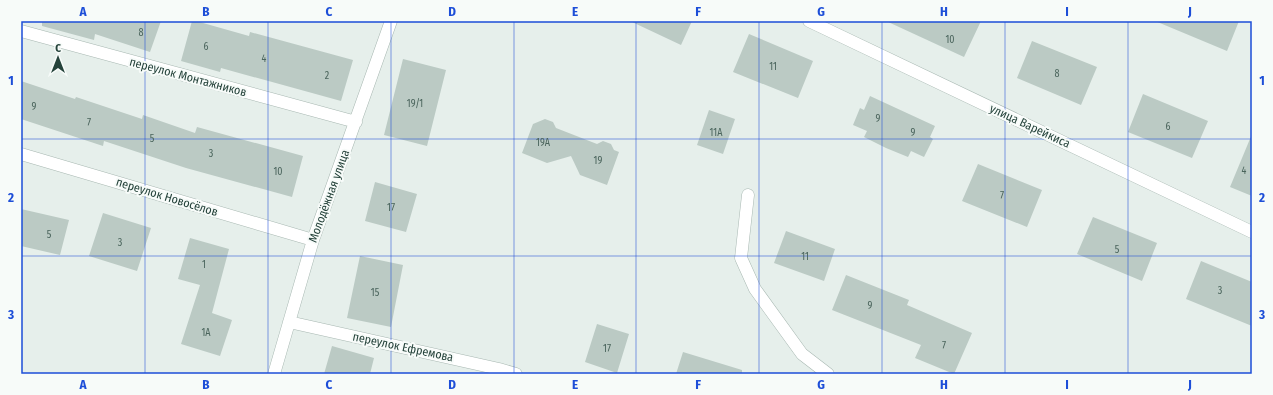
<svg xmlns="http://www.w3.org/2000/svg" width="1273" height="395" viewBox="0 0 1273 395" font-family="'Fira Sans Condensed',sans-serif">
<style>
.building{fill:#bbcac4}
.lines{fill:none;stroke-linecap:round;stroke-linejoin:round}
.minor-casing{stroke:#a8b8b2;stroke-width:13}
.minor{stroke:#fff;stroke-width:12}
.grid{fill:none;stroke:#1d4ed8;stroke-width:1;stroke-opacity:0.55}
.labels{text-anchor:middle;stroke-width:4;stroke-linejoin:round;paint-order:stroke}
.number-label{font-size:10px;fill:#4a645c}
.street-label{font-size:12px;fill:#24423a;stroke:#f7fbf9}
.neatline{fill:none;stroke:#1d4ed8;stroke-width:1.5}
.grid-label{font-size:13px;text-anchor:middle;font-weight:bold;fill:#1d4ed8}
</style>
<rect width="100%" height="100%" fill="#e6efeb"/>
<path class="building" d="M42,21h119l-11,31 -55,-18 -1,6 -52,-14z
M192,21h4l53,15 1,-4 103,28 -12,41 -120,-33 -1,4 -39,-11z
M630,21h62l-11,24z
M886,21h95l-17,36z
M1155,21h84l-12,30z
M749,34l64,27 -15,37 -65,-26z
M1032,41l65,26 -16,38 -64,-27z
M403,59l43,11 -19,76 -43,-11z
M21,81l54,18 1,-2 66,22 1,-4 52,18 2,-6 106,29 -11,41 -106,-29 -82,-27 -1,5 -82,-27z
M1143,94l65,27 -16,37 -64,-26z
M870,96l65,30 -5,11 3,2 -9,18 -13,-6 -3,6 -22,-9 -22,-11 3,-6 -14,-6 7,-17 4,2z
M709,110l26,9 -12,35 -26,-9z
M545,119l8,3 3,6 41,16 6,-3 8,3 3,6 5,2 -12,33 -27,-10 -9,-19 -24,7 -25,-10 11,-29z
M1252,134v62l-22,-9z
M978,164l64,26 -15,37 -65,-26z
M375,182l42,12 -11,38 -41,-11z
M21,209l48,11 -9,35 -39,-9z
M103,213l48,15 -14,43 -48,-15z
M1093,217l64,26 -15,38 -65,-27z
M786,231l49,18 -11,32 -50,-18z
M190,238l39,11 -17,64 20,7 -12,36 -39,-12 19,-59 -22,-6z
M360,256l43,9 -12,62 -44,-9z
M1201,261l51,21v44l-66,-27z
M846,275l63,25 -2,5 65,28 -18,41 -39,-16 6,-13 -89,-35z
M597,324l32,10 -12,39 -32,-11z
M332,346l42,12 -4,16h-46z
M683,352l59,18v4h-66z"/>
<g class="lines">
<defs>
<path id="minor" d="M809,21l443,211
M21,31l335,91
M21,154l292,86
M748,195l-7,63 14,31 47,65 26,20
M289,322l210,47 17,5
M274,374l39,-134 78,-219"/>
</defs>
<use href="#minor" class="minor-casing"/>
<use href="#minor" class="minor"/>
</g>
<path class="grid" d="M145,21v353M268,21v353M391,21v353M514,21v353M636,21v353M759,21v353M882,21v353M1005,21v353M1128,21v353M21,139h1231M21,256h1231"/>
<g class="labels">
<g class="number-label">
<text x="141" y="36">8</text>
<text x="950" y="43">10</text>
<text x="206" y="50">6</text>
<text x="264" y="62">4</text>
<text x="773" y="70">11</text>
<text x="1057" y="77">8</text>
<text x="327" y="79">2</text>
<text x="415" y="107">19/1</text>
<text x="34" y="110">9</text>
<text x="878" y="122">9</text>
<text x="89" y="126">7</text>
<text x="1168" y="130">6</text>
<text x="716" y="136">11А</text>
<text x="913" y="136">9</text>
<text x="152" y="142">5</text>
<text x="543" y="146">19А</text>
<text x="211" y="157">3</text>
<text x="598" y="164">19</text>
<text x="1244" y="174">4</text>
<text x="278" y="175">10</text>
<text x="1002" y="199">7</text>
<text x="391" y="211">17</text>
<text x="49" y="238">5</text>
<text x="120" y="246">3</text>
<text x="1117" y="253">5</text>
<text x="805" y="260">11</text>
<text x="204" y="268">1</text>
<text x="1220" y="294">3</text>
<text x="375" y="296">15</text>
<text x="870" y="309">9</text>
<text x="206" y="336">1А</text>
<text x="944" y="349">7</text>
<text x="607" y="352">17</text>
</g>
<g class="street-label">
<text transform="translate(188 77) rotate(15)" y="4">переулок Монтажников</text>
<text transform="translate(1030 126) rotate(25)" y="4">улица Варейкиса</text>
<text transform="translate(329 196) rotate(-70)" y="4">Молодёжная улица</text>
<text transform="translate(167 197) rotate(17)" y="4">переулок Новосёлов</text>
<text transform="translate(403 347) rotate(12)" y="4">переулок Ефремова</text>
</g>
</g>
<rect width="1273" height="395" fill="none" stroke="#f7fbf9" stroke-width="44"/>
<g transform="translate(58 58)" stroke="#f7fbf9" stroke-width="3" paint-order="stroke">
<path d="M0-3L7 15L0 10L-7 15Z" fill="#24423a"/>
<text y="-6" font-size="11" font-weight="bold" text-anchor="middle" fill="#24423a">С</text>
</g>
<rect x="22" y="22" width="1229" height="351" class="neatline"/>
<g class="grid-label">
<text x="83" y="16">A</text>
<text x="206" y="16">B</text>
<text x="329" y="16">C</text>
<text x="452" y="16">D</text>
<text x="575" y="16">E</text>
<text x="698" y="16">F</text>
<text x="821" y="16">G</text>
<text x="944" y="16">H</text>
<text x="1067" y="16">I</text>
<text x="1190" y="16">J</text>
<text x="11" y="85">1</text>
<text x="1262" y="85">1</text>
<text x="11" y="202">2</text>
<text x="1262" y="202">2</text>
<text x="11" y="319">3</text>
<text x="1262" y="319">3</text>
<text x="83" y="389">A</text>
<text x="206" y="389">B</text>
<text x="329" y="389">C</text>
<text x="452" y="389">D</text>
<text x="575" y="389">E</text>
<text x="698" y="389">F</text>
<text x="821" y="389">G</text>
<text x="944" y="389">H</text>
<text x="1067" y="389">I</text>
<text x="1190" y="389">J</text>
</g>
</svg>
